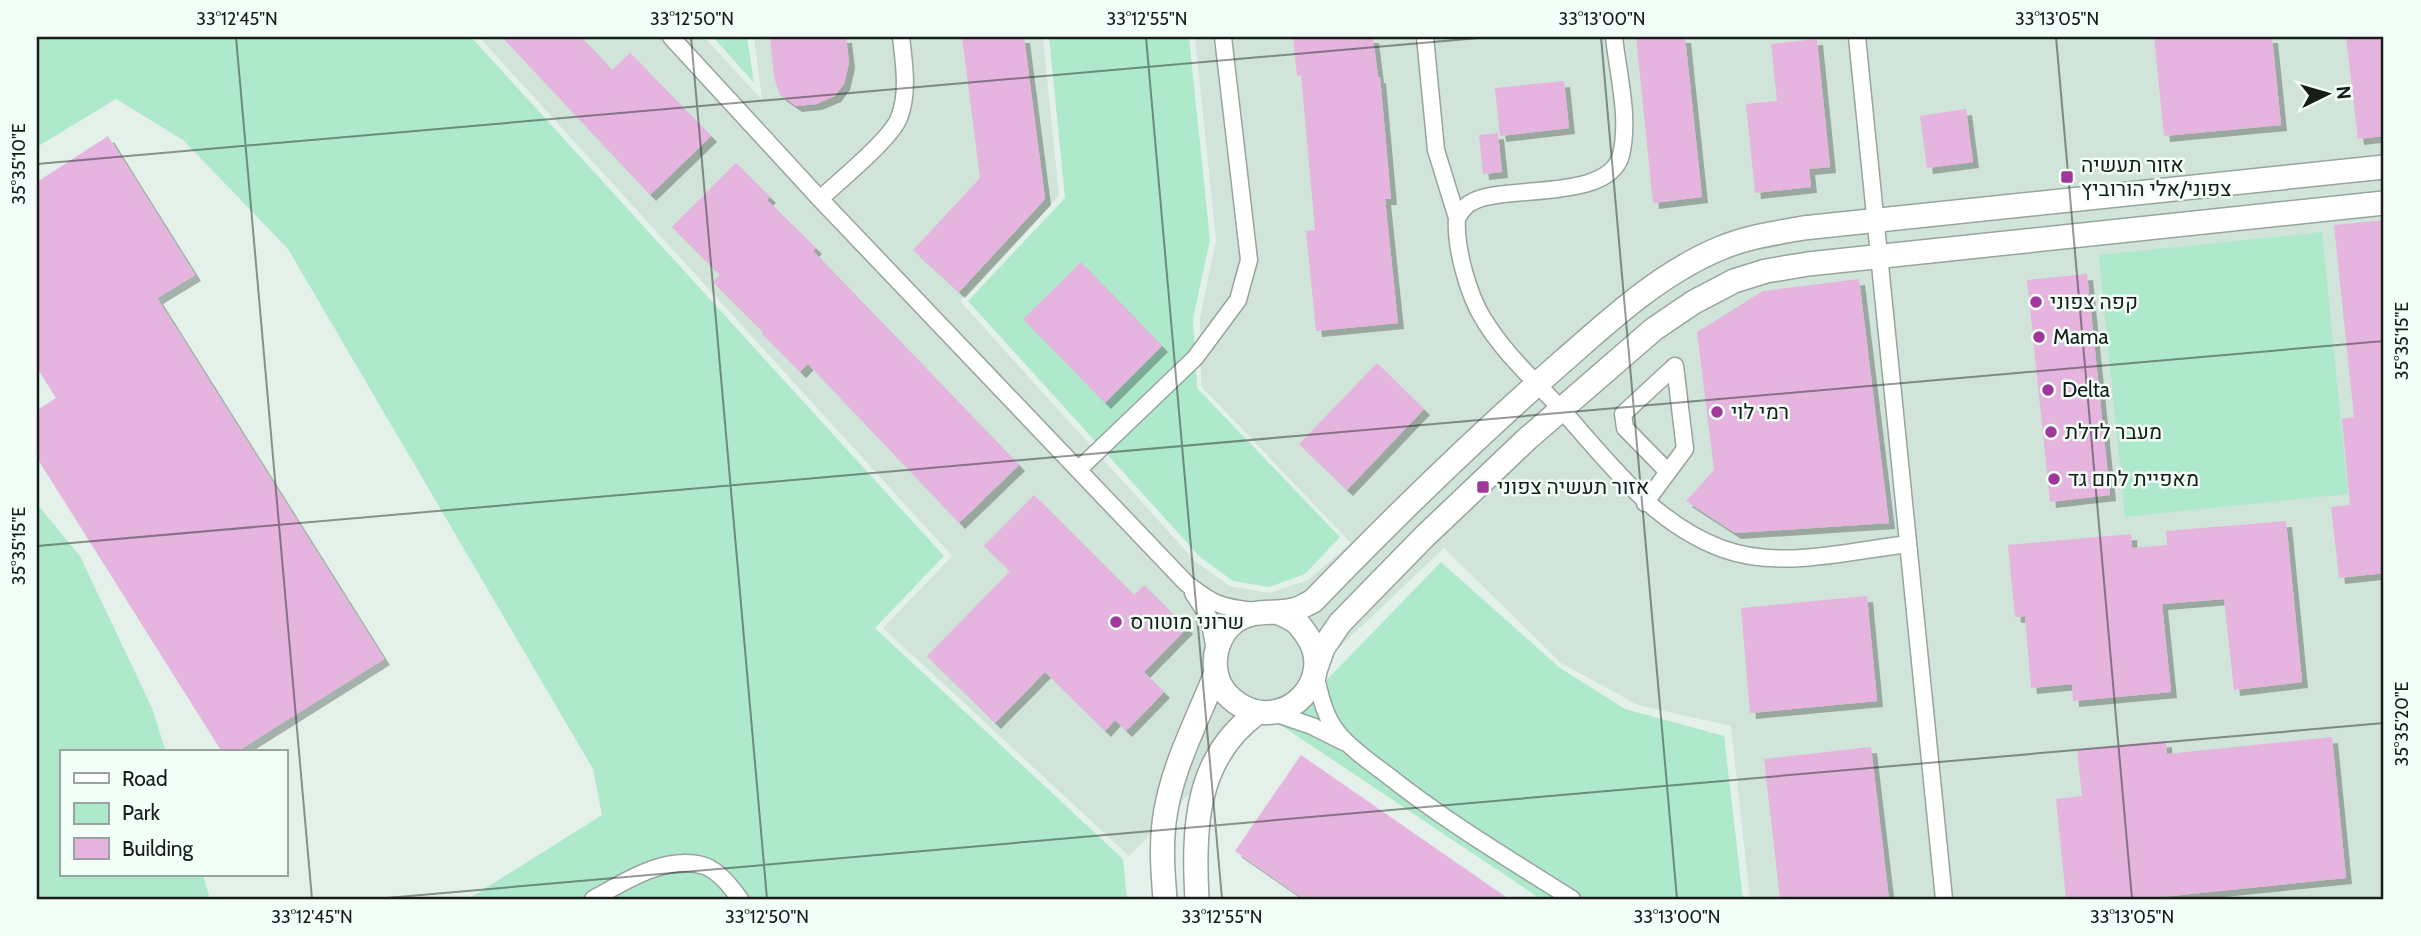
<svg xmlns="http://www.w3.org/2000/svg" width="2421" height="936" viewBox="0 0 2421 936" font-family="Cabin,Heebo,sans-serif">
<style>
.built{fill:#d0e4d9}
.green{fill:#afe9cc}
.building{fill:#e5b5e0;filter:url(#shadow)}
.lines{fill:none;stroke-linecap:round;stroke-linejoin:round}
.street-casing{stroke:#98a49e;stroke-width:19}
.secondary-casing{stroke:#98a49e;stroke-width:26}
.street{stroke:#fff;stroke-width:16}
.secondary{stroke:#fff;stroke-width:23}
.ticks{fill:none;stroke:#171c19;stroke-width:2;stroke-opacity:0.45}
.poi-dot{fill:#a0389b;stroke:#f2fef8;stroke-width:2.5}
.labels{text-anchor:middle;stroke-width:5;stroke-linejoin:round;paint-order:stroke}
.poi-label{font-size:21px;fill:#171c19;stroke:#f2fef8;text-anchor:start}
.neatline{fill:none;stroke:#171c19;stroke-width:2.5}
.ticks-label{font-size:18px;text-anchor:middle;fill:#171c19}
</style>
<defs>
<filter id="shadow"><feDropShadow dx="6" dy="6" stdDeviation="0" flood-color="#0004"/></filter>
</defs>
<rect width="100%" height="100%" fill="#e4f1ea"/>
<path class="built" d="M479,37h225l58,63 -8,-63h289l16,159 -99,105 236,261 34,24 39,7 39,-13 43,-37 -150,-157 -1,-68 16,-78 -21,-203h1189v862h-634l-19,-173 -93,-21 -77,-42 -117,-115 -200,190 -115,118 -246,-228 69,-72z"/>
<path class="green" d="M37,37h434l473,519 -69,72 248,231 4,40h-659l134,-84 -9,-46 -305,-520 -105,-109 -67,-41 -79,48z
M713,37h34l7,46z
M1049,37h140l21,203 -17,79 4,69 143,149 -35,37 -36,13 -36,-6 -33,-24 -232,-256 97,-103z
M2322,232l26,262 -223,23 -26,-262z
M37,504l43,52 72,152 14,44h-105v123h142l7,24h-173z
M1441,562l119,106 65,41 99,27 19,163h-202l-259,-173z"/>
<path class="building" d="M502,37h79l31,33 18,-17 81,83 -61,59z
M770,37h76l3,26 -5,21 -9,12 -19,8 -20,2 -16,-11 -6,-18z
M962,37h62l21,162 -86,93 -46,-42 67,-72z
M1293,37h80l5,40h2l11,122h-6l13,124 -82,8 -10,-100 9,-1 -14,-155 -4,1z
M1636,37h49l17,160 -49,6z
M2154,37h118l9,88 -117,11z
M2346,37h38v99l-26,3z
M1817,39l13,128 -21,2 2,18 -56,6 -9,-89 31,-3 -6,-57z
M1564,81l5,47 -69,8 -5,-48z
M1966,109l7,53 -46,6 -7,-52z
M1498,133l4,39 -19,2 -4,-39z
M108,136l87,139 -38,23 227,361 -148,93h-14l-185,-294v-48l19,-12 -19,-30v-186z
M736,163l34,34 -3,3 49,48 -3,3 206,214 -60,58 -151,-159 -8,8 -38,-38 1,-2 -50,-50 7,-7 -48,-48z
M2384,220v353l-45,5 -8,-71 19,-2 -8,-86 12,-2 -20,-192z
M1081,262l81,84 -57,57 -82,-84z
M2087,274l23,221 -60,7 -23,-222z
M1859,279l30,244 -154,10 -49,-32 28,-31 -17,-138 66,-41z
M1377,363l47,46 -77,81 -48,-46z
M1034,495l100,100 10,-10 43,43 -43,44 20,20 -38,39 -11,-11 -10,11 -60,-59 -50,51 -68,-67 83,-85 -26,-25z
M2286,521l16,161 -68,8 -10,-91 -62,5 9,88 -98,9 -1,-17 -41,4 -6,-72 -10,1 -7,-72 123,-11 1,14 35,-3 -1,-14z
M1867,596l10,105 -127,12 -9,-105z
M2332,737l14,141 -205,21h-75l-10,-100 26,-3 -5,-46 89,-9 1,13z
M1871,747l18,152h-109l-16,-140z
M1301,755l208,144h-205l-69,-48z"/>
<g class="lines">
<defs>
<path id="street" d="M671,37l149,162 366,384c27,21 33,24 68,28
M1425,37l11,113 21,68
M1614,37c4,37 16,81 7,118 -12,47 -117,29 -149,47 -7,3 -11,10 -15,16 -2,29 11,77 27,102 20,33 50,60 76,88 49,54 92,115 163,141 58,21 126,2 185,-5
M1857,37l87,862
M820,199c19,-18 70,-59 79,-81 10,-25 5,-55 2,-81
M1078,470l117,-112 43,-58 11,-40 -26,-223
M1645,503l40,-54 -10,-83 -52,48 2,14 43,44
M1193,593l16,25 6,32
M1315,674c5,20 9,42 23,59 13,16 32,29 48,41 59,47 123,85 186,125
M1274,713l38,13 32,16
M593,899c33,-18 73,-45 112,-33 15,6 26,21 35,33"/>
<path id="secondary" d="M1277,612c6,3 14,6 19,10 4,3 7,8 10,12 32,44 -20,99 -66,71 -13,-8 -22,-19 -24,-34 -3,-16 3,-36 17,-48 18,-15 39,-8 60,-13 7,-1 13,-6 20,-9 80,-83 162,-163 249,-239 49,-43 98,-89 159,-114 26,-11 55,-15 82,-20l581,-61
M1316,668l7,-20 17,-25 84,-86 103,-98 127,-110 40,-27 40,-21 32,-10 42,-7 576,-61
M1165,899c-2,-25 -4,-51 -1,-76 6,-53 33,-101 52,-150
M1197,899c-4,-70 -2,-141 60,-186"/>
</defs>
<use href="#street" class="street-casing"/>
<use href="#secondary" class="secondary-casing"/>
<use href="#street" class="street"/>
<use href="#secondary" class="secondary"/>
</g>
<path class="ticks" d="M236,37l76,862M691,37l76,862M1146,37l76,862M1601,37l76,862M2056,37l76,862M37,164l1453,-127M37,546l2347,-205M375,899l2009,-176"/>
<g class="poi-dot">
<rect x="2060" y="170" width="14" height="14" rx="3.5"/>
<circle cx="2036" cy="302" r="7"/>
<circle cx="2039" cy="337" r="7"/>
<circle cx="2048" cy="390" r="7"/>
<circle cx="1717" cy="412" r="7"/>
<circle cx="2051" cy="432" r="7"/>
<circle cx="2054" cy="479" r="7"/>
<rect x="1476" y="480" width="14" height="14" rx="3.5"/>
<circle cx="1116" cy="622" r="7"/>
</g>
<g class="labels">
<g class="poi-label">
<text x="2081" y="172">אזור תעשיה<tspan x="2081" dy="24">צפוני/אלי הורוביץ</tspan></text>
<text x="2050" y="309">קפה צפוני</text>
<text x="2053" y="344">Mama</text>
<text x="2062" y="397">Delta</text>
<text x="1731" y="419">רמי לוי</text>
<text x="2065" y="439">מעבר לדלת</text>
<text x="2068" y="486">מאפיית לחם גד</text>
<text x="1497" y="494">אזור תעשיה צפוני</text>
<text x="1130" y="629">שרוני מוטורס</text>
</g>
</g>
<rect width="2421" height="936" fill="none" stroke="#f2fef8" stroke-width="77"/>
<rect x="60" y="750" width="228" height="126" fill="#f2fef8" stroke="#9aa49f" stroke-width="2"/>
<rect x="74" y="773" width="35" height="10" fill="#ffffff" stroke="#9aa49f" stroke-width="2"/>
<text x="122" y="786" font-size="21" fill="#171c19">Road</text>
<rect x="74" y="803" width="35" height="21" fill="#afe9cc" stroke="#9aa49f" stroke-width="2"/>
<text x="122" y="820" font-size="21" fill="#171c19">Park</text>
<rect x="74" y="838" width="35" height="21" fill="#e5b5e0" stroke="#9aa49f" stroke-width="2"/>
<text x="122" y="856" font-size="21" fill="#171c19">Building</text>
<g transform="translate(2327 94) rotate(85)" stroke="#f2fef8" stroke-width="5" paint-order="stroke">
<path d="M0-5L12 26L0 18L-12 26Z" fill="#171c19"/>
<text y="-10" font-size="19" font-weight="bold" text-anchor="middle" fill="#171c19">N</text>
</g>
<rect x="38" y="38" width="2344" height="860" class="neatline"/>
<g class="ticks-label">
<text x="237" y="25">33°12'45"N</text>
<text x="692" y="25">33°12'50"N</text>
<text x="1147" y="25">33°12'55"N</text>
<text x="1602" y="25">33°13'00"N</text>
<text x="2057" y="25">33°13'05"N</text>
<text transform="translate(19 164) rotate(-90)" y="6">35°35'10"E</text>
<text transform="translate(2402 341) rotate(-90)" y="6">35°35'15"E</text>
<text transform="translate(19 546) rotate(-90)" y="6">35°35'15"E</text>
<text transform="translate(2402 724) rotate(-90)" y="6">35°35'20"E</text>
<text x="312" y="923">33°12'45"N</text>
<text x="767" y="923">33°12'50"N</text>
<text x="1222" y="923">33°12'55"N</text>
<text x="1677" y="923">33°13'00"N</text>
<text x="2132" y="923">33°13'05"N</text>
</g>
</svg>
